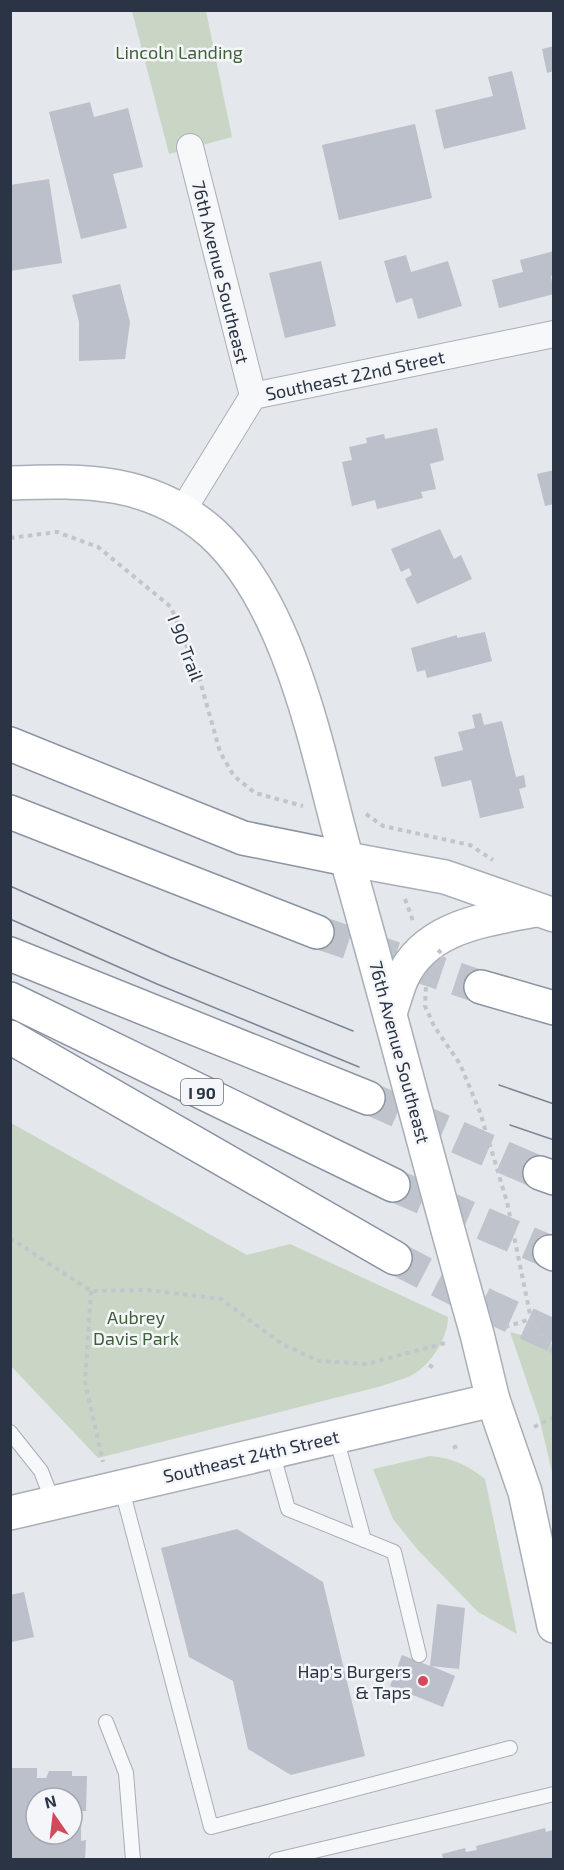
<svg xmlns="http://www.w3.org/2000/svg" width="564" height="1870" font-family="'Exo 2',sans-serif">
  <rect width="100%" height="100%" fill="#e4e7ec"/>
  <!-- green -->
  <g fill="#c9d6c5">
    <path d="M132 11H206L232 137 169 154Z"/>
    <path d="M11 1123 247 1255 290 1244 448 1317C448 1337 432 1363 414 1374 405 1379 392 1382 382 1386L98 1458 11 1366Z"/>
    <path d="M510 1332 553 1344V1476L539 1417Z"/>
    <path d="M430 1456C453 1458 467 1465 485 1479L517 1634 478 1612 417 1549 393 1519 373 1469Z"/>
  </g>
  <!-- building -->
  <g fill="#bbc0ca" fill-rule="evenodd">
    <path d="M554 46V71L547 73 542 49Z"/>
    <path d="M512 71 526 129 444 149 435 110 493 96 488 77Z"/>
    <path d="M90 102 94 117 128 108 143 167 113 174 127 228 81 239 49 112Z"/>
    <path d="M415 124 432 198 339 220 322 145Z"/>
    <path d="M49 179 62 263 10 271V185Z"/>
    <path d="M554 251V275L551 276 554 294 499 308 492 280 523 272 520 260Z"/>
    <path d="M406 255 411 272 448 261 462 306 418 319 412 298 396 303 384 261Z"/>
    <path d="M321 261 336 326 285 338 269 273Z"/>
    <path d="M120 284 130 322 125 359 79 361V322L72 295Z"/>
    <path d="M437 428 444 460 430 464 436 489 421 492 423 498 377 509 375 500 352 506 342 462 352 460 349 447 367 443 366 438 384 434 385 439Z"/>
    <path d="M554 470V504L545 506 537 474Z"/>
    <path d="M440 529 454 559 461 555 472 579 417 604 405 579 412 575 409 568 401 572 391 549Z"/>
    <path d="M485 632 492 661 427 678 425 670 417 672 411 648 457 635V638Z"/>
    <path d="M481 713 484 725 502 721 516 777 524 775 526 787 519 789 524 808 480 818 471 780 442 787 434 757 463 750 458 732 475 728 472 715Z"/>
    <path d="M237 1529 323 1582 365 1756 291 1775 248 1749 233 1681 189 1657 161 1548Z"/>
    <path d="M24 1592 34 1637 12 1642 10 1595Z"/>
    <path d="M437 1604 465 1608 459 1669 431 1666 455 1676 443 1707 390 1686 402 1655 430 1666Z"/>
    <path d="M10 1768H37V1778H46L49 1771H72V1776H87L86 1811H81V1841L86 1840 85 1860H10ZM36 1798H72V1834H36Z"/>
    <path d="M545 1828 546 1832 553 1830 554 1860H443L442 1854 465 1848 466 1852 477 1850 476 1846Z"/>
  </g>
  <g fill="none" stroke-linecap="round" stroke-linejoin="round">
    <!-- highway-tunnel -->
    <g stroke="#bfc3cb" stroke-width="33" stroke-dasharray="33 16" stroke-linecap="butt">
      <path d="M317 932 481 987"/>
      <path d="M368 1098 540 1173"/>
      <path d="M393 1185 550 1252"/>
      <path d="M395 1258 486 1305 554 1336"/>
    </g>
    <!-- lane casing -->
    <g stroke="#a9aeb7" stroke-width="16">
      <g id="lane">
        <path d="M10 1432 41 1471 53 1502"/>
        <path d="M336 1437 364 1540"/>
        <path d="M272 1451 288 1509 394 1552 419 1655"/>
        <path d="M121 1486 211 1827 510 1748"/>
        <path d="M106 1722 126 1773 133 1860"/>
        <path d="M276 1860 554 1794"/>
      </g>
    </g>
    <!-- street casing -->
    <g stroke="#a9aeb7" stroke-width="28">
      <g id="street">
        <path d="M190 147 253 396"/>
        <path d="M181 513 253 396 554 334"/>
      </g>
    </g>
    <!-- secondary casing -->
    <g stroke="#a9aeb7" stroke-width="36">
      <g id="secondary">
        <path d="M10 483C86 480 151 479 212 533 293 607 318 757 347 860 392 1017 432 1177 477 1334L493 1400 525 1492 554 1626"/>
        <path d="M347 859 445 877 554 915"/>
        <path d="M390 1013C394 1002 397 989 402 978 426 926 485 920 535 910"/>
        <path d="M10 1513 493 1400"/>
      </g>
    </g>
    <!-- highway casing -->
    <g stroke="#8b94a3" stroke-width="36">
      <g id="highway">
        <path d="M10 744 243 838 347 859"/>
        <path d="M10 812 317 932"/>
        <path d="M10 954 368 1098"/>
        <path d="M481 987 554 1008"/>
        <path d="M10 999 393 1185"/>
        <path d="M10 1037 395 1258"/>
        <path d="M540 1173 554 1178"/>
        <path d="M550 1252 554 1254"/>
      </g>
    </g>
    <!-- path -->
    <g stroke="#c2c5cb" stroke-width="4" stroke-dasharray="4.5 4.5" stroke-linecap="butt">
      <path d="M10 538 57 532 98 547 171 607 199 677 220 752 234 776 255 793 303 806"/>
      <path d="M366 814 383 826 470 845 493 860"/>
      <path d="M405 899 413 921"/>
      <path d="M10 1238 91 1291 148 1290 221 1299 282 1344 319 1361 366 1364 449 1342"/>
      <path d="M91 1291 85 1382 103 1462"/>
      <path d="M505 1327 531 1319"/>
      <path d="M429 1365 434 1368"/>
      <path d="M534 1427 554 1417"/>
      <path d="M453 1448 457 1446"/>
    </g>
    <!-- lane -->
    <use href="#lane" stroke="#f7f8fa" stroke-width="14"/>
    <!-- street -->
    <use href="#street" stroke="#f7f8fa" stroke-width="26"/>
    <!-- secondary -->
    <use href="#secondary" stroke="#fff" stroke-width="33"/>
    <!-- highway -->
    <use href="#highway" stroke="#fff" stroke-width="33"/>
    <!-- tram -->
    <g stroke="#7d8696" stroke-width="1.5">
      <path d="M10 886 170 957 353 1031"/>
      <path d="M10 919 157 984 359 1067"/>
      <path d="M499 1085 554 1104"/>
      <path d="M510 1125 554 1140"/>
    </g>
    <!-- path-bridge -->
    <path stroke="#c2c5cb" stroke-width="4" stroke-dasharray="4.5 4.5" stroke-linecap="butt" d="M438 950 444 956 432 971 426 986 425 1006 434 1026 460 1064 480 1112 507 1202 531 1319 554 1354"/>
  </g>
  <!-- markers -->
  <circle fill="#d1495b" stroke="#f4f6f9" stroke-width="2" cx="423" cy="1681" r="6"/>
  <g text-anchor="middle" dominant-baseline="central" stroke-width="5" stroke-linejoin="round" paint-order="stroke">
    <!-- shield labels -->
    <rect fill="#f4f6f9" stroke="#676e7b" stroke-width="1.5" x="181" y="1079" width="42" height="26" rx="4.5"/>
    <g font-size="16" font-weight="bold" fill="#2b3445">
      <text x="202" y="1092">I 90</text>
    </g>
    <!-- park labels -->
    <g font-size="18" fill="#3f6138" stroke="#f4f6f9">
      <text x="179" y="52">Lincoln Landing</text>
      <text x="136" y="1317">Aubrey<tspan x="136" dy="21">Davis Park</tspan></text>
    </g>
    <!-- street labels -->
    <g font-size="18" fill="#2b3445" stroke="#f4f6f9">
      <text transform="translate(221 272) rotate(76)">76th Avenue Southeast</text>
      <text transform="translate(355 375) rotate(-12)">Southeast 22nd Street</text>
      <text transform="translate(186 648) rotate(69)">I 90 Trail</text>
      <text transform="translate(400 1052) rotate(75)">76th Avenue Southeast</text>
      <text transform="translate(251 1456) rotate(-13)">Southeast 24th Street</text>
    </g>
    <!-- poi labels -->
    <g font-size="18" fill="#2b3445" stroke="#f4f6f9" text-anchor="end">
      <text x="411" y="1671">Hap's Burgers<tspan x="411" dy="21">&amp; Taps</tspan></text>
    </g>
  </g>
  <!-- border -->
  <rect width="564" height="1870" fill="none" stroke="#2b3445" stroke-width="24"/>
  <!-- north arrow -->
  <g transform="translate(54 1816) rotate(346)"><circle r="28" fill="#f4f6f9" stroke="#a4a8b1" stroke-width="1.5"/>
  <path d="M0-4.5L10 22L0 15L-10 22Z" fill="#d1495b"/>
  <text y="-9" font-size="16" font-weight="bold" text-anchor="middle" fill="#2b3445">N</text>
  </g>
</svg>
